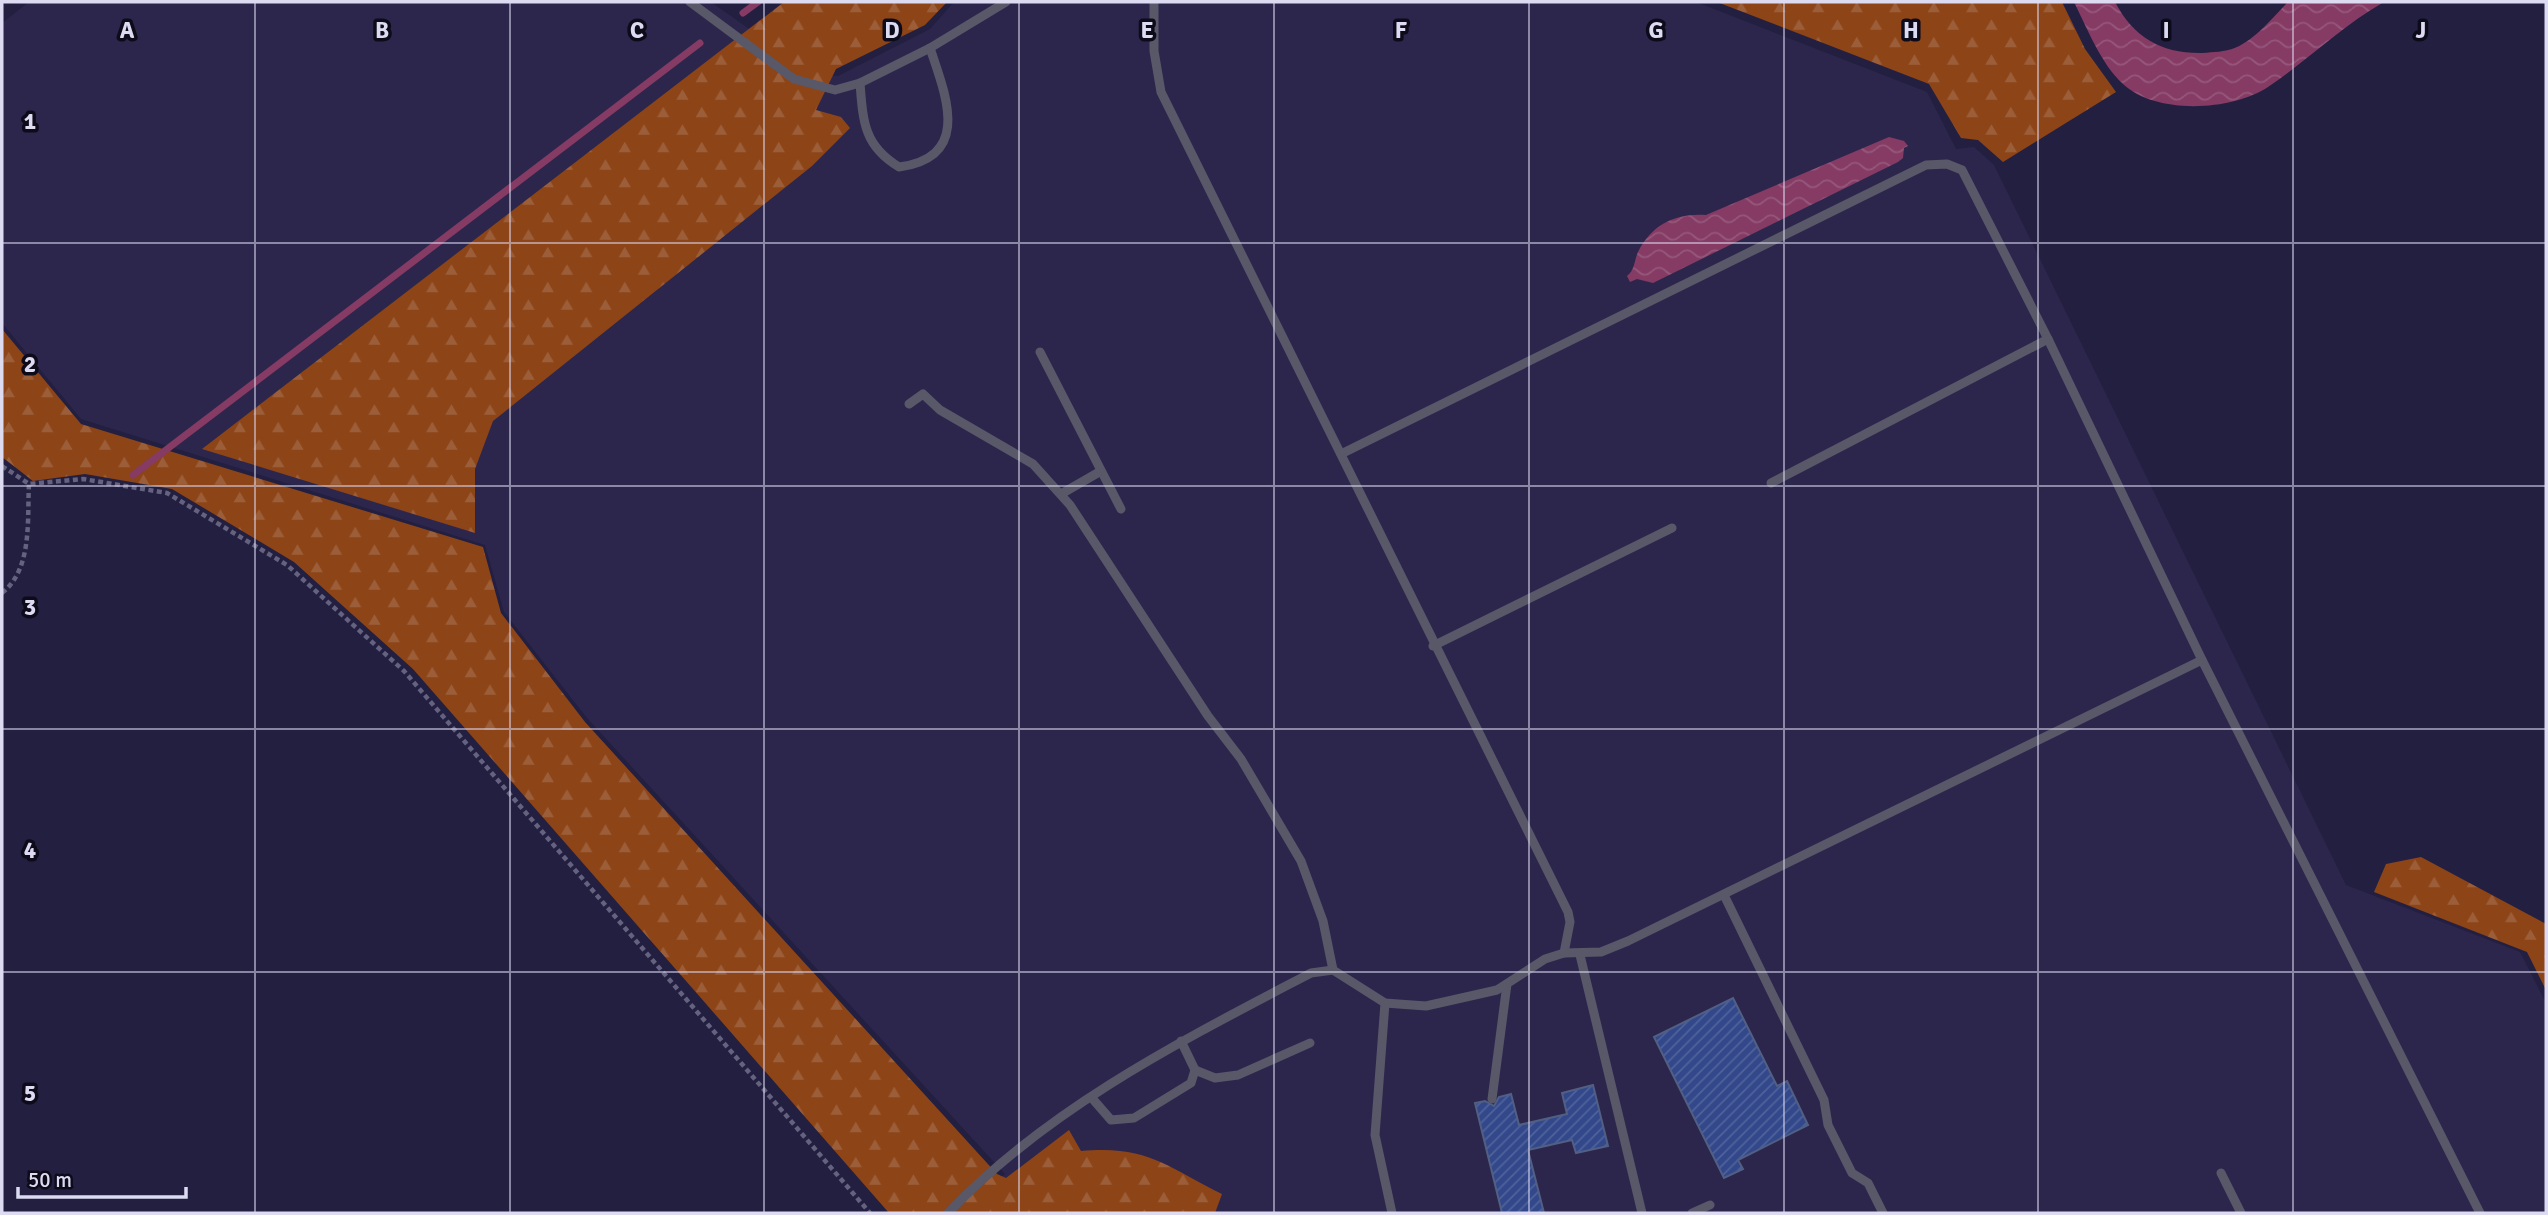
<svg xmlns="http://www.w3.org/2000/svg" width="2548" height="1215" font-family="Signika,sans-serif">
  <defs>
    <pattern id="forest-firs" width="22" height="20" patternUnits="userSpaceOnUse" patternTransform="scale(1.75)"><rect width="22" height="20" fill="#8d4417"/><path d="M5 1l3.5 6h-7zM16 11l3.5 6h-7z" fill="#9c5e39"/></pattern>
    <pattern id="water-waves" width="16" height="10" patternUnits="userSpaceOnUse" patternTransform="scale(1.75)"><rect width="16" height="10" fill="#853b64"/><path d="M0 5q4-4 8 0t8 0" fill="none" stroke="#96577b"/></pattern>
    <pattern id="building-hatch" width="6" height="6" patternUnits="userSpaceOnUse" patternTransform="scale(1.75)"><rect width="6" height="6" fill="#32488a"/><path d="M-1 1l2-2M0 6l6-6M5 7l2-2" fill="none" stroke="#4f629b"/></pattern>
  </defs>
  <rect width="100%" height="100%" fill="#231f40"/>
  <!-- built -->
  <path fill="#2c264d" d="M29 2H711L813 74 838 76 930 29 954 2H1696L1927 92 1956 149 1974 147 1994 165 2346 885 2520 952 2546 1003V1213H969L965 1207 1005 1174 587 718 504 612 485 545 81 419 2 323V23Z"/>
  <!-- forest -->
  <g fill="url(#forest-firs)">
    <path d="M784 2H947L925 25 836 69 816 110 841 117 850 128 812 166 493 421 475 469V533L202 449Z"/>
    <path d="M1717 2H2062L2085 49 2116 92 2003 162 1978 140 1961 138 1929 84Z"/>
    <path d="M2 329 81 424 483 547 501 613 585 722 997 1174 1006 1178 1069 1130 1081 1151C1148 1145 1165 1166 1222 1194L1215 1213H889L413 669 294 562 172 489 85 474 33 481 2 457Z"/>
    <path d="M2421 857 2546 924V990L2527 952 2374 892 2386 864Z"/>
  </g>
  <!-- water -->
  <g fill="url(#water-waves)">
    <path d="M2074 2H2115C2134 38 2162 54 2203 53 2213 52 2225 52 2235 48 2256 39 2272 18 2288 2H2384C2343 25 2308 60 2268 87 2232 111 2156 115 2123 84 2101 64 2087 28 2074 2Z"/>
    <path d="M1889 137 1904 141 1908 146 1904 148 1903 158 1898 162 1653 283 1637 279 1630 282 1627 276C1635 270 1634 261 1638 252 1652 224 1676 213 1706 215Z"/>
  </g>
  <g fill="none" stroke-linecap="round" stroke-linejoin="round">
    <!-- stream -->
    <g stroke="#853b64" stroke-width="7">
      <path d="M743 13 758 2"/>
      <path d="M133 475 700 43"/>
    </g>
  </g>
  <!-- building -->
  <g fill="url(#building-hatch)" stroke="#515f84" stroke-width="2">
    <path d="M1733 998 1777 1086 1787 1081 1808 1125 1738 1160 1743 1169 1724 1178 1654 1037Z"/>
    <path d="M1593 1085 1608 1146 1576 1153 1572 1140 1528 1150 1544 1213H1502L1475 1103 1485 1101 1494 1106 1499 1097 1511 1094 1519 1125 1567 1114 1562 1093Z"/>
  </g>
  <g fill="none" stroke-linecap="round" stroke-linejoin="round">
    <!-- path -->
    <g stroke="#64627f" stroke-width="4.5" stroke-dasharray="5 3.5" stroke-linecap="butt">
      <path d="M2 466 29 484 83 479 167 493 287 565 404 671 870 1213"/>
      <path d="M2 593C33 569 27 518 29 484"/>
    </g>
    <!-- service -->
    <g stroke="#595869" stroke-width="9">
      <path d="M690 2 794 79 835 90 860 83 930 48 1006 2"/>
      <path d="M1154 2V51L1161 92 1568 912 1570 922 1564 953"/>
      <path d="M860 83C863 122 864 146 899 167 972 157 946 96 930 48"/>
      <path d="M1040 352 1121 509"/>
      <path d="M909 404 923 394 940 410 1033 464 1070 505 1208 716 1241 759 1301 861 1323 921 1333 970"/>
      <path d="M1341 454 1926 165 1947 164 1962 170 2048 339 2202 660 2480 1213"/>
      <path d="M1771 483 2048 339"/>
      <path d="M1061 494 1101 471"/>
      <path d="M1433 646 1672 528"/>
      <path d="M1724 895 1824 1100 1828 1125 1852 1173 1868 1183 1883 1213"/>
      <path d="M1580 955 1642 1213"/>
      <path d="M1385 1003 1375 1135 1392 1213"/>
      <path d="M1195 1070 1215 1078 1238 1075 1310 1043"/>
      <path d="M1091 1097 1111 1120 1134 1118 1191 1083 1195 1070 1181 1041"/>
      <path d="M1492 1099 1507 984"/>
      <path d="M2221 1173 2241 1213"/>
      <path d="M948 1213C1049 1107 1183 1040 1311 973L1333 970 1385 1003 1426 1006 1497 990 1545 959 1564 953 1601 952 1628 941 2202 660"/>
      <path d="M1692 1213 1710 1205"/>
    </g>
  </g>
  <!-- grid -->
  <path fill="none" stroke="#dcdbf2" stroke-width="2" stroke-opacity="0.55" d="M255 2V1213M510 2V1213M764 2V1213M1019 2V1213M1274 2V1213M1529 2V1213M1784 2V1213M2038 2V1213M2293 2V1213M2 243H2546M2 486H2546M2 729H2546M2 972H2546"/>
  <g font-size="23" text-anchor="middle" font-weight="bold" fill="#dcdbf2" stroke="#0d0b1a" stroke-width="7" stroke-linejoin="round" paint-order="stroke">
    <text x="127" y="38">A</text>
    <text x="382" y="38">B</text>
    <text x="637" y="38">C</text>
    <text x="892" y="38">D</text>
    <text x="1147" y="38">E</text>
    <text x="1401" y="38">F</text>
    <text x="1656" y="38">G</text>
    <text x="1911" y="38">H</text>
    <text x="2166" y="38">I</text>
    <text x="2421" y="38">J</text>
    <text x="30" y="129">1</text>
    <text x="30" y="372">2</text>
    <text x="30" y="615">3</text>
    <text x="30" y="858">4</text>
    <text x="30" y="1101">5</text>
  </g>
  <!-- border -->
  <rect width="2548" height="1215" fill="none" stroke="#dcdbf2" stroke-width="7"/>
  <!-- scale -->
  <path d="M18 1187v10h168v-10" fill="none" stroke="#dcdbf2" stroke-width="3.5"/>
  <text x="28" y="1187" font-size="21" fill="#dcdbf2" stroke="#0d0b1a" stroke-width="5" paint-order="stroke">50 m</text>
</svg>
